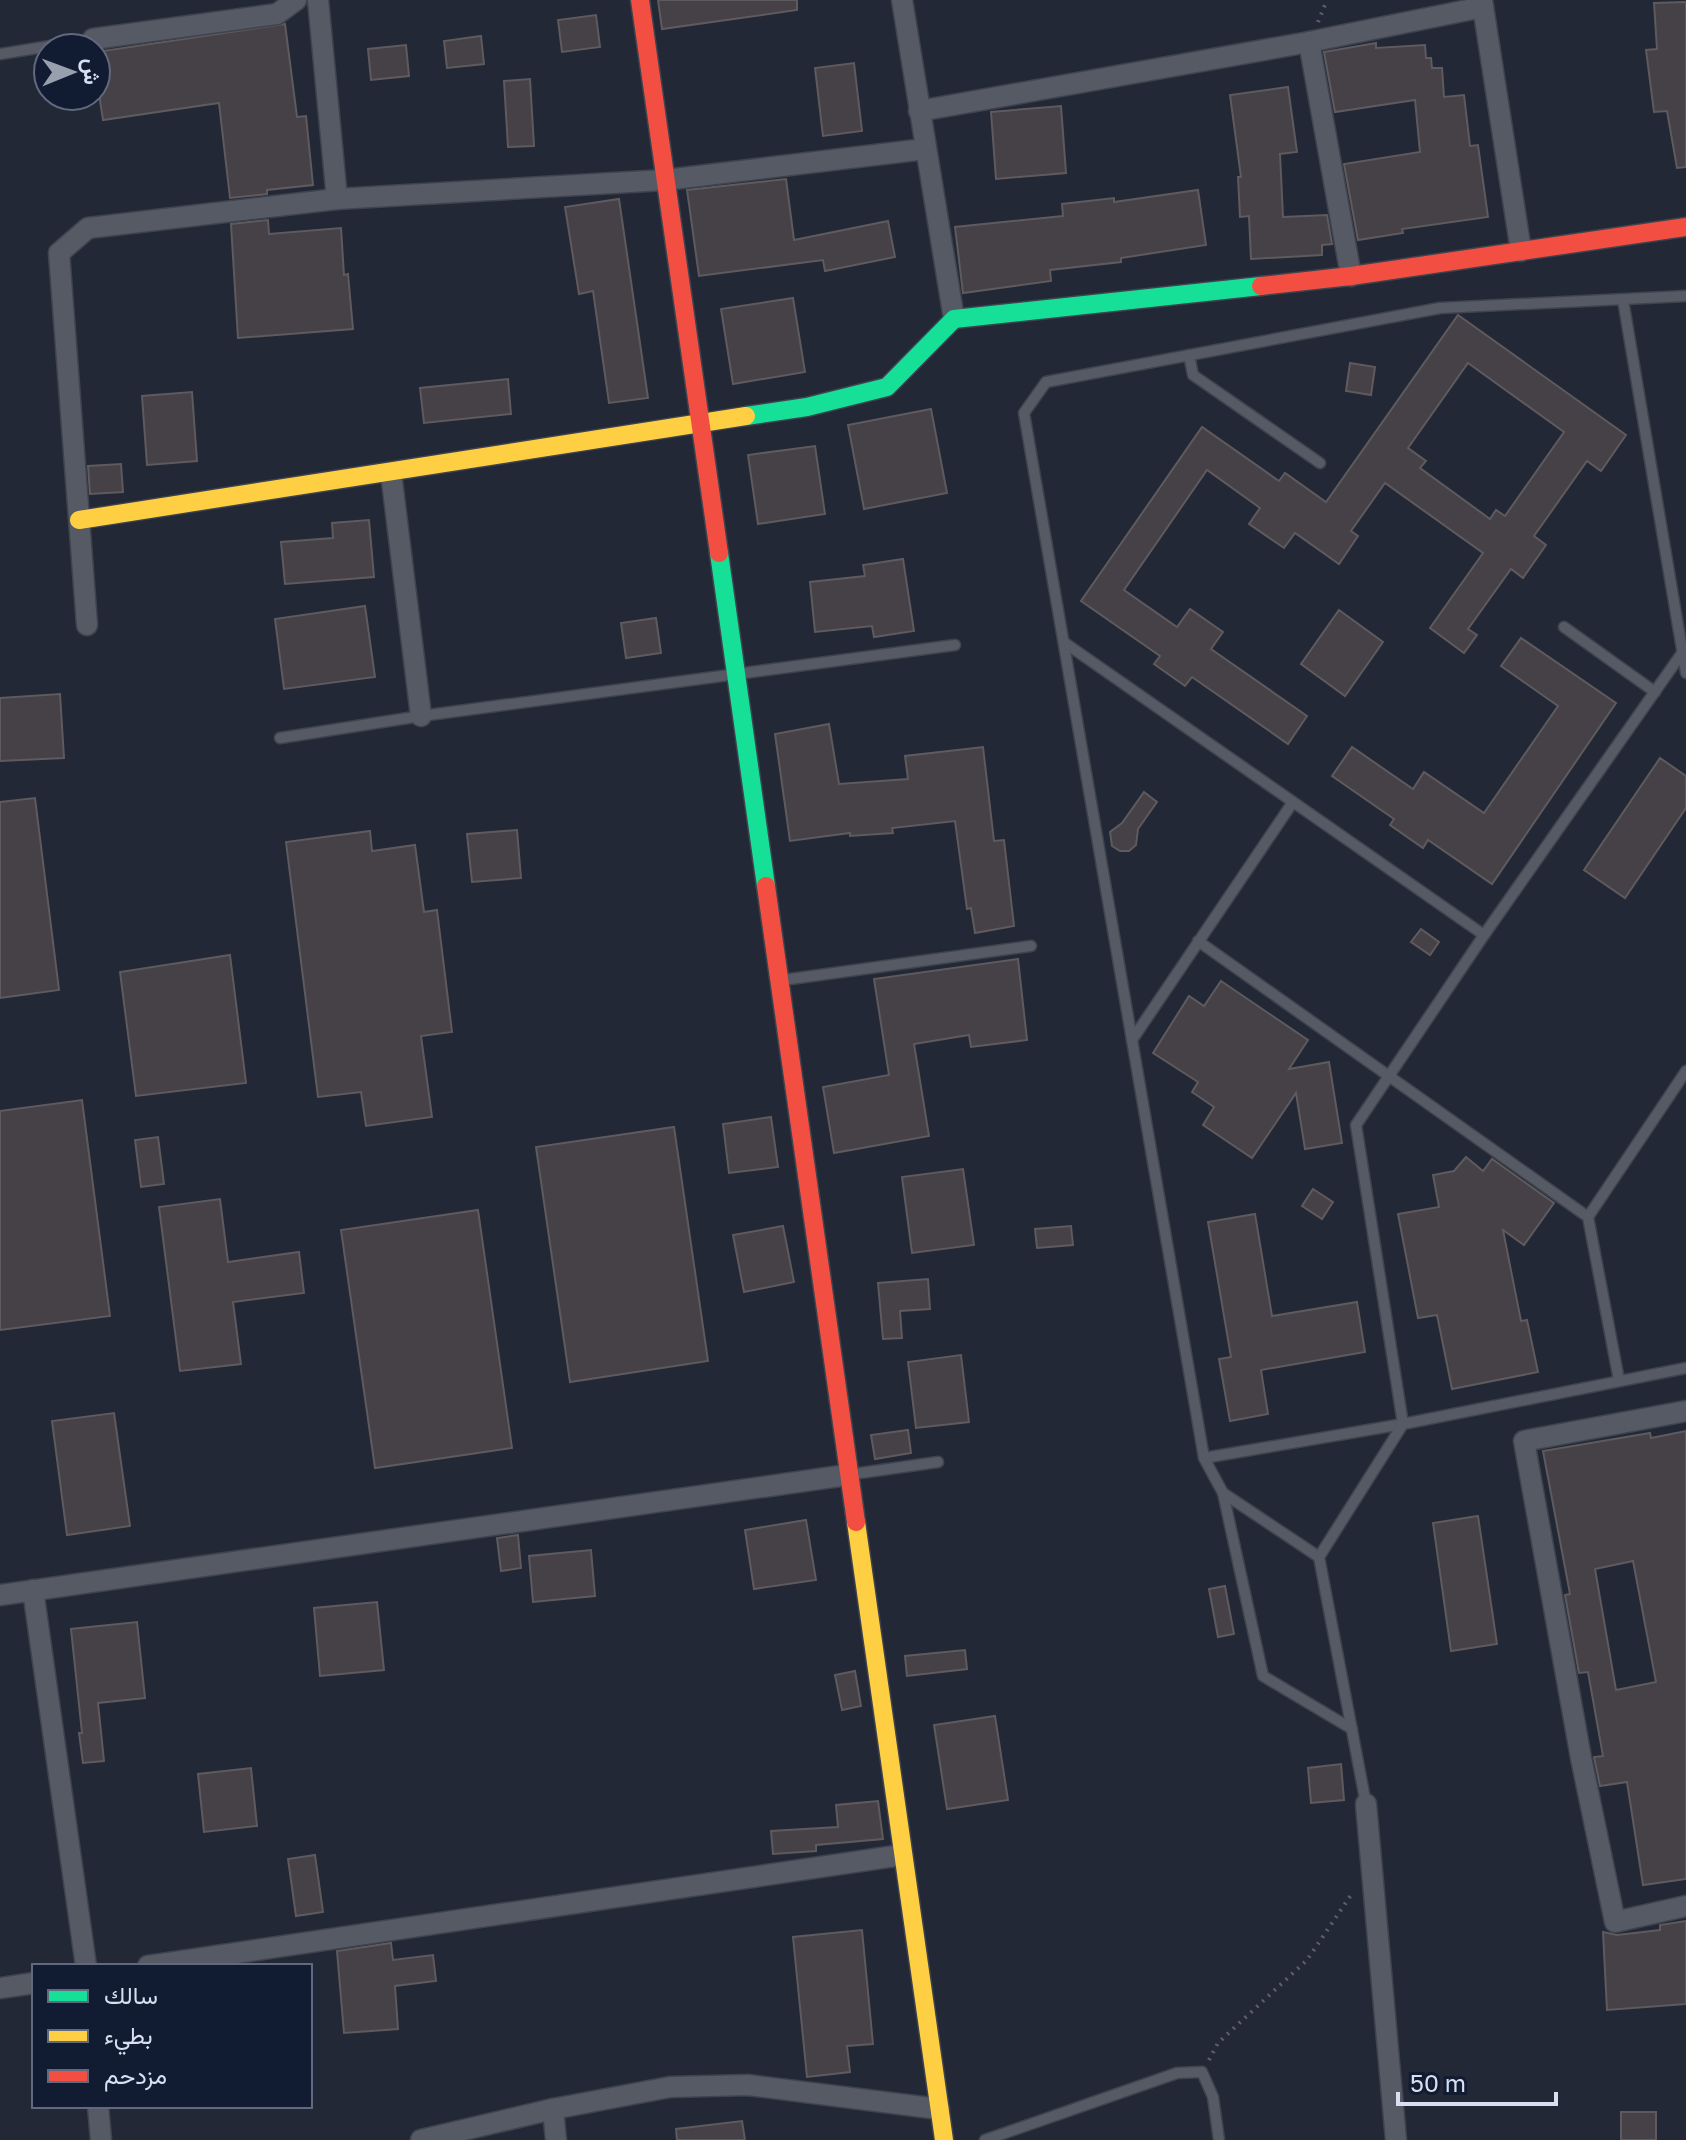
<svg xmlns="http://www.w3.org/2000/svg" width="1686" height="2140" font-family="'Golos Text',Vazirmatn,sans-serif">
  <rect width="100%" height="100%" fill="#222835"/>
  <!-- building -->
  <g fill="#454146" stroke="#5e5a5e" stroke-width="2" fill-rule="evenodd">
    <path d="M658 0H797V10L662 29Z"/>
    <path d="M1686 2V167L1677 168 1667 111 1654 112 1646 50 1657 49 1654 3Z"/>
    <path d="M596 15 600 47 562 52 558 20Z"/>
    <path d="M285 24 297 117 306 116 313 185 267 190V194L230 198 219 103 103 120 96 74V52Z"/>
    <path d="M481 36 484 64 447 68 444 41Z"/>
    <path d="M1376 43V48L1425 45 1426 58H1431L1432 68H1442L1444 97 1464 95 1470 146 1478 145 1488 217 1402 229 1403 233 1358 240 1344 164 1420 152 1415 100 1335 112 1324 52Z"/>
    <path d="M406 45 409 76 371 80 368 49Z"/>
    <path d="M854 63 862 131 823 136 815 68Z"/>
    <path d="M530 79 534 146 508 147 504 81Z"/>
    <path d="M1288 87 1297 152 1280 154 1283 217 1327 215 1332 244 1322 245V255L1251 259 1249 216 1240 217 1238 177H1241L1230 95Z"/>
    <path d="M1061 106 1066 173 996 179 991 112Z"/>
    <path d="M786 179 794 240 888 221 895 257 825 271 823 260 699 276 687 190Z"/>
    <path d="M1198 190 1206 245 1121 258V262L1050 270 1051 281 963 293 955 227 1063 216 1062 204 1114 198V202Z"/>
    <path d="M619 199 648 398 609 403 593 291 579 294 565 207Z"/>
    <path d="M268 220 269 234 341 228 344 275 348 274 353 329 238 338 231 224Z"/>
    <path d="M793 298 805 372 733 384 721 309Z"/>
    <path d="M1458 315 1626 435 1601 471 1587 461 1534 536 1546 545 1523 578 1511 569 1468 629 1477 635 1464 653 1430 628 1483 553 1385 483 1351 531 1358 536 1339 564 1295 533 1284 548 1249 524 1260 508 1207 470 1124 590 1177 627 1190 609 1223 632 1211 649 1307 716 1288 744 1192 677 1185 686 1154 664 1160 656 1081 601 1202 427 1279 481 1285 473 1326 502ZM1468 363 1564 432 1505 516 1496 510 1490 519 1420 468 1426 461 1408 448Z"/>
    <path d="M1350 363 1375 367 1371 395 1346 391Z"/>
    <path d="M508 379 511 414 424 423 420 388Z"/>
    <path d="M192 392 197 461 147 465 142 396Z"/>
    <path d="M931 409 947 493 864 509 848 425Z"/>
    <path d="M815 446 825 514 758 524 748 455Z"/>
    <path d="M121 464 123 492 90 494 88 466Z"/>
    <path d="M369 520 374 577 285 584 281 542 333 538 332 523Z"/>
    <path d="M903 559 914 631 874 637 872 626 815 632 810 582 865 576 863 565Z"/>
    <path d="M365 606 375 677 284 689 275 619Z"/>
    <path d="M1339 610 1383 642 1345 696 1301 664Z"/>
    <path d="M656 618 661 653 626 658 621 623Z"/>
    <path d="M1521 638 1616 703 1492 884 1428 840 1423 848 1390 825 1394 819 1332 776 1352 747 1413 789 1424 772 1484 813 1558 706 1501 666Z"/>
    <path d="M60 694 64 758 0 761V698Z"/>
    <path d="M829 724 839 784 908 779 905 756 983 747 994 841 1004 840 1014 926 975 933 971 908 967 909 955 821 892 828 893 833 850 836V833L790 841 775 734Z"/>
    <path d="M1660 758 1686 776V808L1625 898 1584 870Z"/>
    <path d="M1144 792 1157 802 1138 829 1136 845 1129 851H1120L1112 846 1110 832 1122 823Z"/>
    <path d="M35 798 59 990 0 998V802Z"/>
    <path d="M517 830 521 878 472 882 467 834Z"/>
    <path d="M370 831 372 851 415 845 424 912 437 910 452 1032 421 1036 432 1117 366 1126 361 1092 318 1097 286 842Z"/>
    <path d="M1421 929 1439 942 1430 955 1411 942Z"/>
    <path d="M230 955 246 1083 136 1096 120 972Z"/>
    <path d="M1018 959 1027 1040 971 1047 969 1035 914 1044 929 1136 834 1153 823 1087 889 1075 874 979Z"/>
    <path d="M1221 981 1308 1040 1289 1069 1329 1062 1342 1143 1305 1149 1296 1093 1252 1158 1203 1125 1214 1107 1192 1092 1198 1082 1153 1053 1189 996 1204 1006Z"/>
    <path d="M82 1100 110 1316 0 1330V1111Z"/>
    <path d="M771 1117 778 1167 729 1173 723 1124Z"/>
    <path d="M674 1127 708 1361 570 1382 536 1147Z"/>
    <path d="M158 1137 164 1184 141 1187 135 1140Z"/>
    <path d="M1466 1157 1483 1171 1492 1159 1554 1203 1524 1245 1503 1230 1521 1321 1527 1320 1538 1372 1452 1389 1437 1315 1418 1318 1398 1214 1439 1207 1433 1175 1454 1171Z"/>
    <path d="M963 1169 974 1245 912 1253 902 1177Z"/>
    <path d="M1313 1189 1333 1202 1322 1219 1302 1206Z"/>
    <path d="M220 1199 228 1262 299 1252 304 1293 233 1302 241 1364 180 1371 159 1207Z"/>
    <path d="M478 1210 512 1448 375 1468 341 1230Z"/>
    <path d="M1255 1214 1272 1316 1357 1302 1365 1352 1261 1370 1268 1414 1230 1421 1219 1359 1231 1357 1208 1222Z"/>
    <path d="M783 1226 794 1282 744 1292 733 1235Z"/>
    <path d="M1071 1226 1073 1245 1037 1248 1035 1229Z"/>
    <path d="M928 1279 930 1309 900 1311 902 1338 883 1339 878 1283Z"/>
    <path d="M961 1355 969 1422 916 1428 908 1362Z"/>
    <path d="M114 1413 130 1526 67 1535 52 1421Z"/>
    <path d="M908 1430 911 1453 875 1459 871 1435Z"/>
    <path d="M1686 1431V1879L1643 1885 1627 1782 1600 1786 1594 1757 1603 1756 1588 1672 1579 1673 1565 1595 1570 1594 1543 1451 1650 1433 1651 1438ZM1633 1561 1656 1682 1616 1690 1595 1569Z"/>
    <path d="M1478 1516 1497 1644 1451 1651 1433 1523Z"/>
    <path d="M806 1520 816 1580 754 1589 745 1530Z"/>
    <path d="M518 1535 521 1568 501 1571 497 1538Z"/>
    <path d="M591 1550 595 1596 533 1602 529 1556Z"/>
    <path d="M1225 1586 1234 1634 1218 1637 1209 1589Z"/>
    <path d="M377 1602 384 1670 320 1676 314 1608Z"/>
    <path d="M137 1622 145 1698 98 1703 104 1761 83 1763 79 1733H82L71 1629Z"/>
    <path d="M965 1650 967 1669 907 1676 905 1656Z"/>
    <path d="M855 1671 861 1706 842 1710 835 1675Z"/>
    <path d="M995 1716 1008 1800 947 1809 934 1725Z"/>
    <path d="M1341 1764 1344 1800 1311 1803 1308 1768Z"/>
    <path d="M251 1768 257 1826 204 1832 198 1774Z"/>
    <path d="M878 1801 883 1839 816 1845V1851L773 1854 771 1831 838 1827 836 1805Z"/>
    <path d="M315 1855 323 1912 296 1916 288 1859Z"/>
    <path d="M1686 1921V2004L1607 2010 1603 1932 1617 1935 1660 1930V1925Z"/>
    <path d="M862 1930 873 2044 847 2046 850 2072 807 2077 793 1937Z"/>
    <path d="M391 1943 393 1960 433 1955 436 1981 395 1986 398 2029 344 2033 337 1951Z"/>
    <rect x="1621" y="2112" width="35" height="28"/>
    <path d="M742 2121 745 2140H677L676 2129Z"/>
  </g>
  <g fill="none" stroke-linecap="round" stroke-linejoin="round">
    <!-- lane casing -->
    <g stroke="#3e434e" stroke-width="13">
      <g id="lane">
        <path d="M0 54 93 39"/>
        <path d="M1623 300 1686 673"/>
        <path d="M1189 355 1193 375 1320 463"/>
        <path d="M1564 627 1655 692"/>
        <path d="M1065 643 1484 935"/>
        <path d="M280 738 421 716 955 645"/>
        <path d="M1198 941 1588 1217 1619 1380"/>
        <path d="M783 980 1031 946"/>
        <path d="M1132 1040 1293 802"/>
        <path d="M1588 1217 1686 1071"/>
        <path d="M1204 1458 1403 1424 1686 1368"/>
        <path d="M853 1474 938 1462"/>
        <path d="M1223 1493 1263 1676 1352 1729"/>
        <path d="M1319 1557 1223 1493 1204 1458 1024 413 1046 382 1440 308 1686 296"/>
        <path d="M1366 1804 1319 1557 1403 1424 1356 1125 1484 935 1682 653"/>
        <path d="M985 2140 1177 2073 1202 2072 1213 2097 1219 2140"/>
      </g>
    </g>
    <!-- street casing -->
    <g stroke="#3e434e" stroke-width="23">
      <g id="street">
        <path d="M318 0 337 199"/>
        <path d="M902 0 954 319"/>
        <path d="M1482 0 1521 251"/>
        <path d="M93 39 277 14 296 0"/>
        <path d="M1309 42 1351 276"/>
        <path d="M919 111 1309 42 1483 7"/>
        <path d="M391 473 421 716"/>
        <path d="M87 625 59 253 88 228 337 199 665 180 925 149"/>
        <path d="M1686 1411 1524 1441 1581 1758 1615 1922 1686 1906"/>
        <path d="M33 1590 86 1966"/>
        <path d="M0 1595 847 1475"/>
        <path d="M1366 1804 1396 2140"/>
        <path d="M148 1966 902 1855"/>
        <path d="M0 1988 34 1983"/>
        <path d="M98 2106 101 2140"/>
        <path d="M553 2109 556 2140"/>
        <path d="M421 2140 553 2109 670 2087 748 2085 939 2109"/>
      </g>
    </g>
    <!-- fast casing -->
    <g stroke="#3e434e" stroke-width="21">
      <g id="fast">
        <path d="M746 416 807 407 887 387 954 319 1261 286"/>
        <path d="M719 553 766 886"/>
      </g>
    </g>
    <!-- slow casing -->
    <g stroke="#3e434e" stroke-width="21">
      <g id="slow">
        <path d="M79 520 746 416"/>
        <path d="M856 1522 944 2140"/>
      </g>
    </g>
    <!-- jam casing -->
    <g stroke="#3e434e" stroke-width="21">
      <g id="jam">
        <path d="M640 0 719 553"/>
        <path d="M1261 286 1351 276 1686 227"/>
        <path d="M766 886 856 1522"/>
      </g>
    </g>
    <!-- path -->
    <g stroke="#5d616b" stroke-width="4" stroke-dasharray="2 6" stroke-linecap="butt">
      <path d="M1318 22 1327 0"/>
      <path d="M1209 2060 1218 2043 1307 1960 1353 1892"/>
    </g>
    <!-- lane -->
    <use href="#lane" stroke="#555a65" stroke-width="10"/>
    <!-- street -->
    <use href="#street" stroke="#555a65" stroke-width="20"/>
    <!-- fast -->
    <use href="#fast" stroke="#16e098" stroke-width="18"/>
    <!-- slow -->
    <use href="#slow" stroke="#ffcf43" stroke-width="18"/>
    <!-- jam -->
    <use href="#jam" stroke="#f24e42" stroke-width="18"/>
  </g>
  <!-- legend -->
  <rect x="32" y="1964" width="280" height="144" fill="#111b32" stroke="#60697e" stroke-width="2"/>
  <rect x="48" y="1990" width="40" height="12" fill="#16e098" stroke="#60697e" stroke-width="2"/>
  <text x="104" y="2004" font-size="24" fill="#d7dff0">سالك</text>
  <rect x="48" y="2030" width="40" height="12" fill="#ffcf43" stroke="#60697e" stroke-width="2"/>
  <text x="104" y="2044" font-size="24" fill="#d7dff0">بطيء</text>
  <rect x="48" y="2070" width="40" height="12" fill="#f24e42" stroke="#60697e" stroke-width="2"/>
  <text x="104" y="2084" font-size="24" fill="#d7dff0">مزدحم</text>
  <!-- north arrow -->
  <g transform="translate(72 72) rotate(89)"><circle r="38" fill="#111b32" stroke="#60697e" stroke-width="2"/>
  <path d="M0-6L14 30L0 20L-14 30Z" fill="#989faf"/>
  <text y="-12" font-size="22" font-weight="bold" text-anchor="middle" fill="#d7dff0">ش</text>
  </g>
  <!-- scale -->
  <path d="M1398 2092v12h158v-12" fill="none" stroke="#d7dff0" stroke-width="4"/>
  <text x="1410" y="2092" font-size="24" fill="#d7dff0" stroke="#111b32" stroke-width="6" paint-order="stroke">50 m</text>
</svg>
